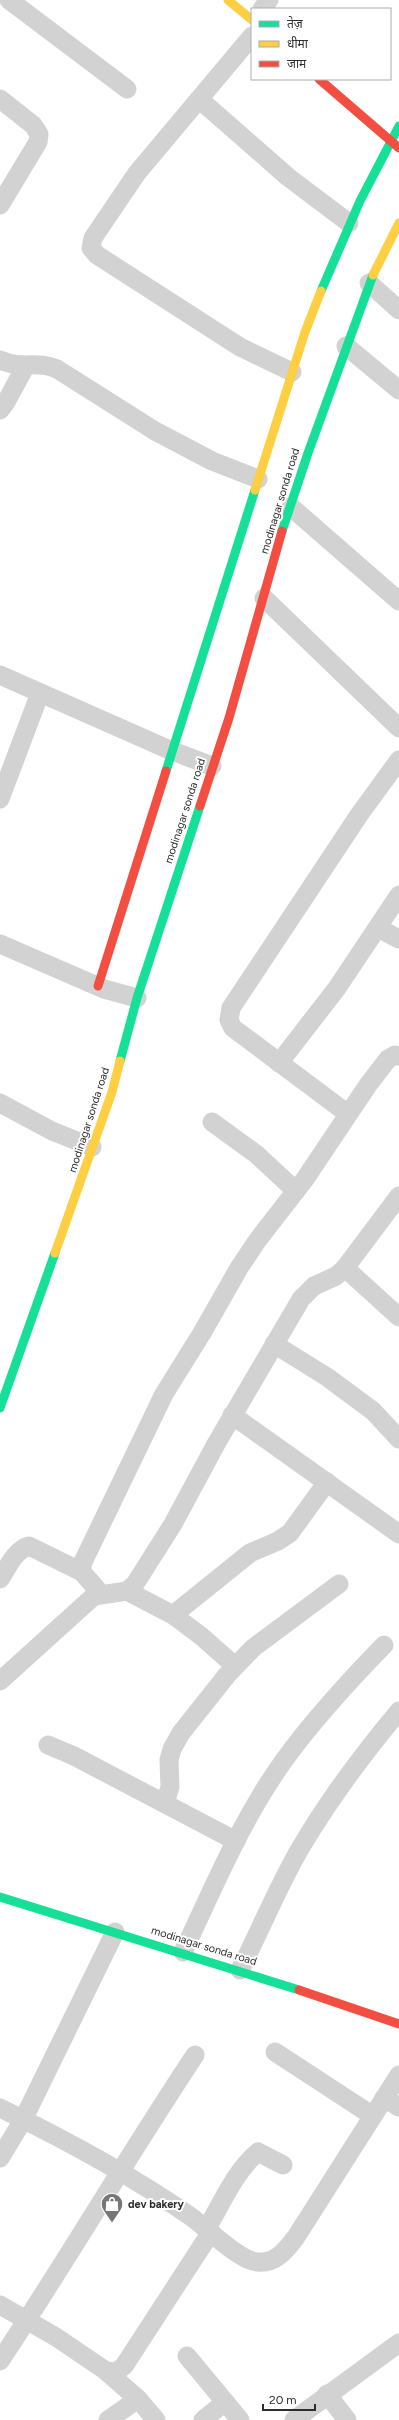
<svg xmlns="http://www.w3.org/2000/svg" width="399" height="2420" font-family="Figtree,'Noto Sans Devanagari',sans-serif">
  <rect width="100%" height="100%" fill="#fff"/>
  <g fill="none" stroke-linecap="round" stroke-linejoin="round">
    <!-- street -->
    <g stroke="#d2d2d2" stroke-width="19">
      <path d="M9 0 127 89"/>
      <path d="M262 9 269 0"/>
      <path d="M252 36 137 173 93 238 91 248 97 255 240 347 292 372"/>
      <path d="M0 99 33 125 39 134 38 142 0 205"/>
      <path d="M199 99 288 177 349 223"/>
      <path d="M369 283 399 310"/>
      <path d="M346 346 399 390"/>
      <path d="M0 360C23 370 37 360 57 369L155 431 212 461 258 479"/>
      <path d="M0 410 6 402 25 367"/>
      <path d="M291 507 399 601"/>
      <path d="M264 598 399 728"/>
      <path d="M0 675 172 751 212 766"/>
      <path d="M0 799 40 693"/>
      <path d="M378 928 399 939"/>
      <path d="M0 944 104 989 137 998"/>
      <path d="M279 1063 337 988 399 895"/>
      <path d="M0 1103 52 1131 92 1147"/>
      <path d="M348 1114 233 1028 229 1020 231 1008 359 815 399 760"/>
      <path d="M212 1122 256 1154 296 1191"/>
      <path d="M345 1268 399 1317"/>
      <path d="M274 1344 327 1377 373 1411 399 1439"/>
      <path d="M232 1415 399 1534"/>
      <path d="M0 1579C8 1567 15 1550 29 1546L82 1572"/>
      <path d="M127 1591 173 1615 201 1636 235 1666"/>
      <path d="M101 1594 82 1572V1564L164 1394 202 1333 239 1268 257 1241 305 1179 368 1085 388 1059 395 1055 399 1056"/>
      <path d="M173 1615 250 1553 278 1541 290 1533 327 1482"/>
      <path d="M0 1681 94 1596 127 1591 135 1584 173 1524 216 1444 301 1299 314 1286 336 1276 345 1268 399 1196"/>
      <path d="M48 1745 74 1756 236 1841"/>
      <path d="M165 1803 170 1787 169 1760 172 1749 181 1733 227 1675 253 1648 339 1584"/>
      <path d="M183 1952C214 1887 242 1818 285 1759 314 1719 349 1681 384 1645"/>
      <path d="M240 1970C261 1929 278 1886 301 1847 330 1798 363 1754 399 1711"/>
      <path d="M275 2052 373 2116"/>
      <path d="M384 2098 399 2107"/>
      <path d="M0 2108C66 2140 129 2174 190 2216 207 2228 238 2260 257 2262 276 2264 286 2250 296 2237L399 2075"/>
      <path d="M0 2158 23 2120 115 1932"/>
      <path d="M207 2228C222 2203 235 2171 258 2152L283 2165"/>
      <path d="M0 2305 56 2337 106 2371 116 2372 124 2366 211 2232"/>
      <path d="M187 2356 240 2420"/>
      <path d="M0 2361C67 2260 128 2156 195 2055"/>
      <path d="M106 2371 138 2399 156 2420"/>
      <path d="M327 2394 347 2420"/>
      <path d="M108 2420 138 2399"/>
      <path d="M203 2420 225 2402"/>
      <path d="M294 2420 399 2343"/>
    </g>
    <!-- fast -->
    <g stroke="#16e098" stroke-width="9">
      <path d="M321 291 360 201 399 126"/>
      <path d="M282 531 308 453 373 275"/>
      <path d="M166 771 255 490"/>
      <path d="M120 1061 137 998 200 806"/>
      <path d="M0 1408 55 1253"/>
      <path d="M0 1897 299 1990"/>
    </g>
    <!-- slow -->
    <g stroke="#ffcf43" stroke-width="9">
      <path d="M228 0 252 20"/>
      <path d="M373 275 399 223"/>
      <path d="M255 490 305 332 321 291"/>
      <path d="M55 1253 112 1092 120 1061"/>
    </g>
    <!-- jam -->
    <g stroke="#f24e42" stroke-width="9">
      <path d="M319 79 399 148"/>
      <path d="M200 806 229 718 282 531"/>
      <path d="M98 986 166 771"/>
      <path d="M299 1990 399 2024"/>
    </g>
  </g>
  <!-- icons -->
  <defs>
    <g id="shop-pin" transform="scale(1.15)"><path d="M0 17L-7.5 6A9.5 9.5 0 1 1 7.5 6Z" fill="#767676" stroke="#fff"/><path d="M-5-2.5h2.3a2.7 3.5 0 0 1 5.4 0H5L5.5 6h-11ZM-1.5-2.5h3a1.5 2.3 0 0 0-3 0Z" fill="#fff"/></g>
  </defs>
  <g fill-rule="evenodd">
    <use href="#shop-pin" x="112" y="2204"/>
  </g>
  <g text-anchor="middle" dominant-baseline="central" stroke-width="4" stroke-linejoin="round" paint-order="stroke">
    <!-- street labels -->
    <g font-size="11" fill="#2d2d2d" stroke="#fff">
      <text transform="translate(280 501) rotate(-73)">modinagar sonda road</text>
      <text transform="translate(185 811) rotate(-72)">modinagar sonda road</text>
      <text transform="translate(89 1120) rotate(-72)">modinagar sonda road</text>
      <text transform="translate(204 1946) rotate(17)">modinagar sonda road</text>
    </g>
    <!-- poi labels -->
    <g font-size="11" font-weight="bold" fill="#2d2d2d" stroke="#fff" text-anchor="start">
      <text x="128" y="2204">dev bakery</text>
    </g>
  </g>
  <!-- legend -->
  <rect x="251" y="8" width="140" height="72" fill="#ffffff" stroke="#ababab"/>
  <rect x="259" y="21" width="20" height="6" fill="#16e098" stroke="#ababab"/>
  <text x="287" y="28" font-size="12" fill="#2d2d2d">तेज़</text>
  <rect x="259" y="41" width="20" height="6" fill="#ffcf43" stroke="#ababab"/>
  <text x="287" y="48" font-size="12" fill="#2d2d2d">धीमा</text>
  <rect x="259" y="61" width="20" height="6" fill="#f24e42" stroke="#ababab"/>
  <text x="287" y="68" font-size="12" fill="#2d2d2d">जाम</text>
  <!-- scale -->
  <path d="M263 2404v6h52v-6" fill="none" stroke="#2d2d2d" stroke-width="2"/>
  <text x="269" y="2404" font-size="12" fill="#2d2d2d" stroke="#ffffff" stroke-width="3" paint-order="stroke">20 m</text>
</svg>
